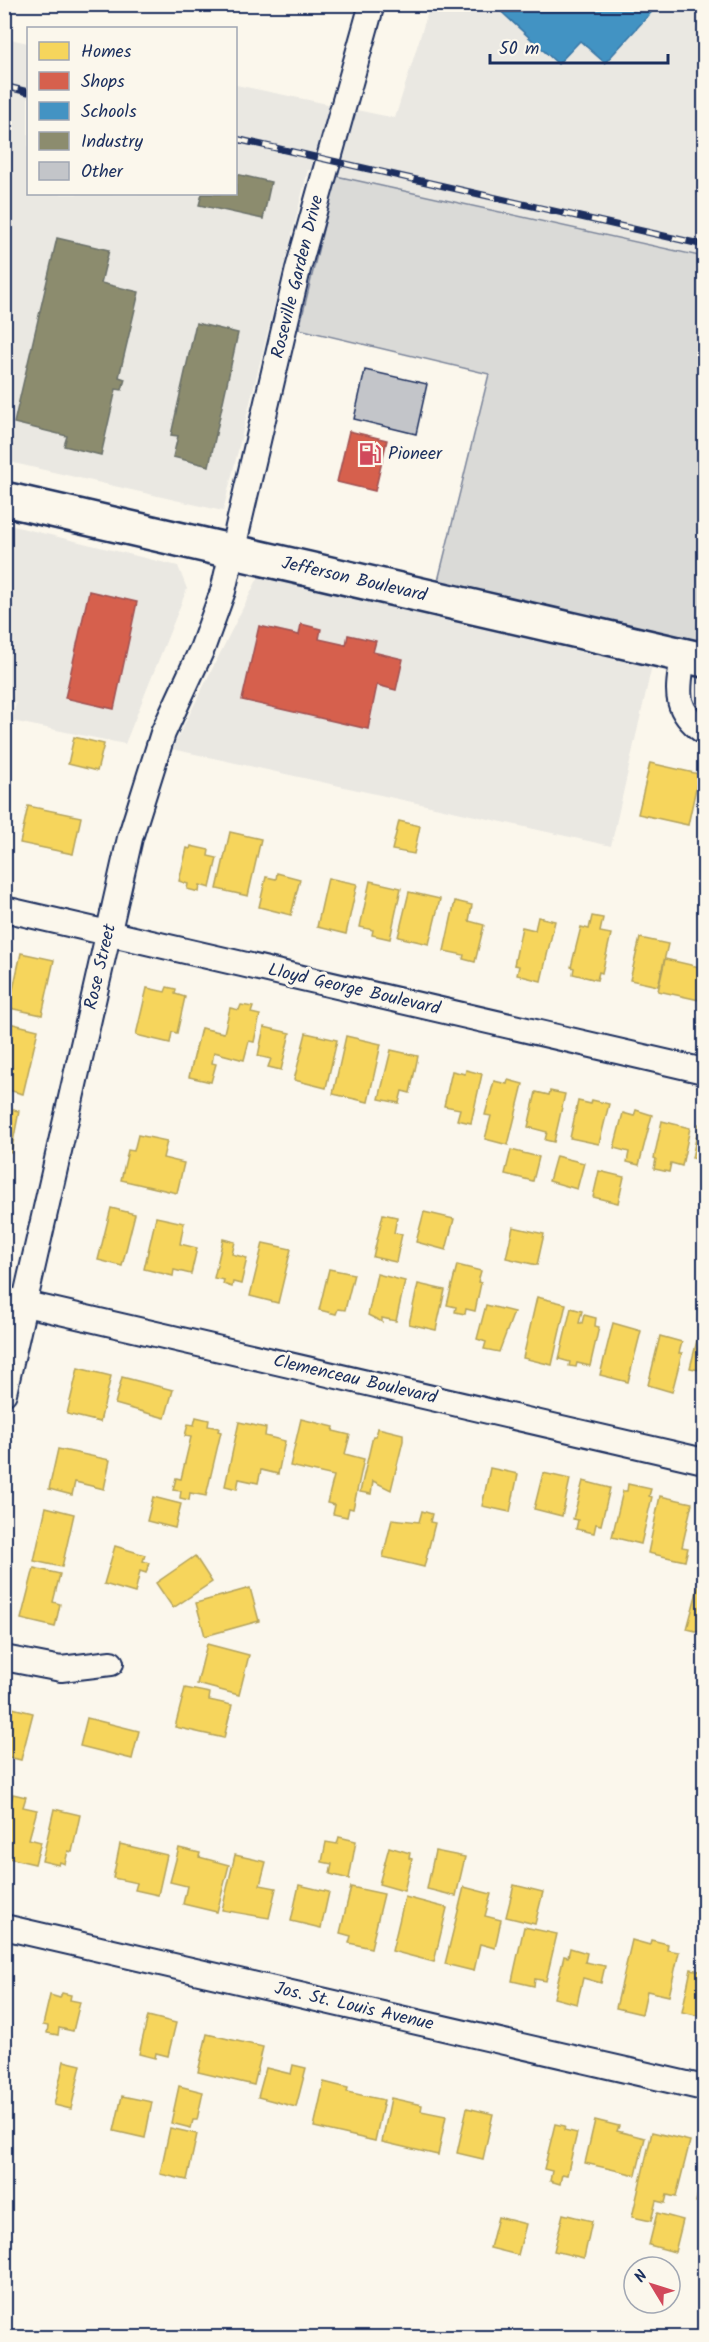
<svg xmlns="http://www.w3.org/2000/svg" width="709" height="2342" font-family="Kalam,sans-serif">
  <rect width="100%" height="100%" fill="#fbf7ec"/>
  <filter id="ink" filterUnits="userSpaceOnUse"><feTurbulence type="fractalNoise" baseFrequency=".0167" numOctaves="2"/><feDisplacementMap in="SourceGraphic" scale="12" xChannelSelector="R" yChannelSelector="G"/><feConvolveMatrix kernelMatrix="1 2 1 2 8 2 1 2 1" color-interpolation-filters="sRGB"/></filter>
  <g filter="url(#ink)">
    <!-- built -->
    <g fill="#eae8e2">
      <path d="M430 5H704V257L308 170 223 511 5 461V38L28 43V194H236V85L395 118Z"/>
      <path d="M5 524 178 566 187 589 125 744 12 721 16 703 5 701Z"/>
      <path d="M261 572 653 661 611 846 172 749Z"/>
    </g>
    <!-- green -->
    <path fill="#dadad7" stroke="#7a849a" stroke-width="1.5" d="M336 176 704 257V642L437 585 489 374 299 329Z"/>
    <!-- homes -->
    <g fill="#f6d55c" stroke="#b4a35d" stroke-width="1.5">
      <path d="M74 737 104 744 97 771 68 764Z"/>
      <path d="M650 763 699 774 688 825 638 814Z"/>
      <path d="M28 806 81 817 73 854 20 843Z"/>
      <path d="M399 821 420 826 414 854 392 850Z"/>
      <path d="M230 832 261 839 248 896 217 889Z"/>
      <path d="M191 846 209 850 208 856 217 858 210 888 200 885 199 892 187 889 188 884 179 881 187 848 190 849Z"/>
      <path d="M277 873 300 879 291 915 259 907 266 877 276 879Z"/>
      <path d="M328 878 357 884 346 934 317 927Z"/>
      <path d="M370 881 401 888 390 939 372 935 373 930 360 927Z"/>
      <path d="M409 892 440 899 429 944 398 937Z"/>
      <path d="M455 901 472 905 469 921 484 925 475 962 463 959 464 955 444 951Z"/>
      <path d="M592 916 603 918 600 932 611 934 602 973 599 972 597 980 573 974 574 968 571 967 581 927 589 929Z"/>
      <path d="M538 917 555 921 541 981 517 975 519 966 514 965 522 927 535 930Z"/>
      <path d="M640 938 668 944 658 986 630 980Z"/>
      <path d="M21 953 54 960 42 1015 9 1008Z"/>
      <path d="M665 959 704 968V1001L658 991Z"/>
      <path d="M167 987 176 989 175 994 185 997 177 1033 172 1032 170 1043 136 1035 147 988 165 992Z"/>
      <path d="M241 1005 253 1007 251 1013 260 1015 254 1042 249 1041 244 1060 214 1052 212 1063 216 1064 211 1082 189 1077 201 1028 224 1033 230 1008 239 1010Z"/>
      <path d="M5 1022 38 1030 23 1094 4 1089Z"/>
      <path d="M264 1027 290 1033 281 1070 268 1067 271 1059 258 1056Z"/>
      <path d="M306 1033 337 1040 326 1088 294 1080Z"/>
      <path d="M346 1036 381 1044 368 1102 333 1094Z"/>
      <path d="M391 1050 418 1056 410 1093 402 1091 399 1103 379 1099Z"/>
      <path d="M466 1070 482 1074 471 1123 457 1120 460 1109 444 1106 452 1071 465 1074Z"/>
      <path d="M508 1080 523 1084 508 1145 485 1139 491 1116 485 1115 494 1081 507 1084Z"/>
      <path d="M550 1091 565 1094 554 1142 545 1140 547 1132 528 1127 536 1092 549 1095Z"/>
      <path d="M592 1100 609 1104 599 1144 570 1138 578 1101 591 1104Z"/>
      <path d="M4 1108 19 1111 11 1153 9 1152 5 1166Z"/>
      <path d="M636 1110 652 1115 639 1165 627 1162 629 1152 614 1148 623 1113 634 1116Z"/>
      <path d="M662 1121 690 1128 682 1166 671 1163 669 1172 654 1169 656 1159 654 1158Z"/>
      <path d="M699 1124 704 1125V1176L695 1174 698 1159 692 1158Z"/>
      <path d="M138 1135 167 1141 163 1158 184 1163 177 1193 121 1180 128 1150 134 1151Z"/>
      <path d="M511 1150 539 1157 533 1181 505 1174Z"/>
      <path d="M556 1156 584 1163 577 1189 549 1181Z"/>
      <path d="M599 1171 624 1177 618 1203 593 1197Z"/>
      <path d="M111 1208 135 1214 122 1266 98 1260Z"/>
      <path d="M424 1212 454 1219 446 1250 416 1242Z"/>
      <path d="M383 1214 397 1217 394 1233 402 1234 396 1262 373 1257Z"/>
      <path d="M156 1217 184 1223 180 1244 197 1248 191 1274 174 1270 173 1276 144 1269Z"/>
      <path d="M513 1227 544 1234 537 1265 506 1258Z"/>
      <path d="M223 1239 235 1242 232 1254 247 1258 241 1284 233 1282 232 1287 223 1284 224 1280 214 1278Z"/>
      <path d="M263 1243 291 1249 278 1303 250 1296Z"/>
      <path d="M457 1265 481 1271 478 1282 481 1283 475 1311 466 1309 465 1314 455 1312 456 1307 447 1305Z"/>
      <path d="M329 1269 354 1274 345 1310 338 1309 336 1314 319 1310Z"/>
      <path d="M377 1274 405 1281 396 1321 382 1318V1322L368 1315Z"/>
      <path d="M418 1284 445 1290 436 1330 409 1324Z"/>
      <path d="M537 1297 566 1304 552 1365 523 1358Z"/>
      <path d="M486 1305 514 1312 499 1352 484 1349 486 1342 477 1339Z"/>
      <path d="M571 1308 582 1311 579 1323H582L584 1315 596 1318 595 1326 599 1327 590 1366 577 1363 576 1367 569 1366 570 1362 559 1359Z"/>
      <path d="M613 1323 641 1331 628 1382 600 1375Z"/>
      <path d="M701 1325 704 1326V1371L690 1368Z"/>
      <path d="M660 1336 682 1342 679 1353H682L672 1392 648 1385Z"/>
      <path d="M78 1368 111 1376 100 1422 67 1414Z"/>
      <path d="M122 1377 173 1390 165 1418 115 1404Z"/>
      <path d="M196 1417 209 1420 208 1426 219 1428 218 1431 221 1432 206 1496 190 1493 189 1500 180 1498 181 1491 173 1490 176 1478 181 1479 191 1437 185 1436 188 1424 194 1425Z"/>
      <path d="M301 1419 334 1427 333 1431 350 1435 345 1454 364 1459 353 1509 349 1508 347 1517 333 1514 335 1505 327 1503 334 1476 290 1466Z"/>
      <path d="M239 1422 266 1428 265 1436 285 1441 278 1474 261 1470 258 1483 239 1479 237 1489 225 1486Z"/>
      <path d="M378 1428 403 1434V1441L391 1490 373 1481 371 1494 360 1492 373 1436H376Z"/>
      <path d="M58 1449 110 1460 104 1489 75 1482 72 1495 49 1489Z"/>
      <path d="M490 1468 518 1474 510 1512 482 1506Z"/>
      <path d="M543 1473 570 1479 562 1516 534 1509Z"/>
      <path d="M583 1481 610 1488 601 1525 596 1524 594 1533 576 1529 578 1520 573 1519Z"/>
      <path d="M628 1484 651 1489 649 1496 652 1497 641 1544 612 1537 623 1491H627Z"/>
      <path d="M660 1496 692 1503 682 1547 688 1548 685 1561 648 1553Z"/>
      <path d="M153 1497 181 1504 175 1528 147 1521Z"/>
      <path d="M46 1507 74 1514 62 1567 34 1561Z"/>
      <path d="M422 1511 432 1514 430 1522 435 1523 424 1567 383 1557 392 1519 419 1522Z"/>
      <path d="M115 1546 145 1555 143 1561 149 1563 146 1573 140 1571 135 1593 104 1584Z"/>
      <path d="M195 1556 212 1582 173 1608 156 1583Z"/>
      <path d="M34 1568 60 1574 53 1602 60 1604 55 1627 21 1619Z"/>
      <path d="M699 1584 704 1585V1633L687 1629Z"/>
      <path d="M250 1588 259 1621 205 1636 196 1603Z"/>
      <path d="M207 1644 249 1655 239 1695 197 1684Z"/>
      <path d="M185 1688 210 1693 209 1700 232 1705 224 1738 175 1727Z"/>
      <path d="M4 1706 33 1713 21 1760 4 1756Z"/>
      <path d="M87 1718 139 1731 132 1759 80 1746Z"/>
      <path d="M13 1794 26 1797 23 1807 37 1810 29 1839 41 1842 35 1864 4 1857V1827Z"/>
      <path d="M54 1809 80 1815 72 1852 68 1851 65 1864 60 1862 59 1865 42 1861Z"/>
      <path d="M339 1837 356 1841 349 1879 330 1874 332 1864 322 1862 326 1842 337 1844Z"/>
      <path d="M120 1844 167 1855 158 1895 135 1890 137 1883 113 1878Z"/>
      <path d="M389 1847 410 1853 409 1858 412 1859 404 1891 379 1884Z"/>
      <path d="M179 1848 200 1853 199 1857 229 1865 217 1912 183 1904 187 1886 170 1882Z"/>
      <path d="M435 1851 465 1857 456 1896 427 1889Z"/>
      <path d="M235 1855 266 1862 260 1885 276 1888 269 1918 222 1910Z"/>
      <path d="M299 1885 329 1892 321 1928 291 1921Z"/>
      <path d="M514 1885 543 1892 535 1924 506 1917Z"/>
      <path d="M351 1887 384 1894 371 1948 349 1943 351 1936 340 1933Z"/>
      <path d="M464 1887 491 1894 485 1916 501 1920 495 1948 480 1944 474 1971 445 1964Z"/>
      <path d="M405 1897 447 1908 434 1962 392 1951Z"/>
      <path d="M524 1927 557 1934 546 1981 535 1979 534 1986 512 1981Z"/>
      <path d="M632 1940 650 1945 651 1940 668 1944 667 1950 679 1952 669 1996 647 1991 642 2014 616 2008Z"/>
      <path d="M570 1948 587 1953 585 1962 605 1966 601 1983 583 1978 577 2004 554 1998 564 1956 568 1957Z"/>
      <path d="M691 1969 704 1972V2011L702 2010 700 2016 682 2012Z"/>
      <path d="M62 1993 71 1995 70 2000 80 2002 73 2031 59 2028 58 2035 47 2033 48 2026 43 2025 50 1995 60 1998Z"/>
      <path d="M148 2016 176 2023 168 2056 156 2053 155 2058 139 2054Z"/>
      <path d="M207 2034 263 2047 254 2085 198 2072Z"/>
      <path d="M64 2061 81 2065 71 2109 54 2105Z"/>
      <path d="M293 2065 306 2068 296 2107 258 2097 266 2068 291 2074Z"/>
      <path d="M324 2082 348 2088 347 2092 384 2100 375 2141 314 2127Z"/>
      <path d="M179 2086 203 2092 197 2120H193L191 2128 171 2123Z"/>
      <path d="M122 2096 152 2102 145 2138 114 2131Z"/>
      <path d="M391 2098 422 2105 421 2111 446 2116 438 2155 382 2142Z"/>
      <path d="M467 2108 493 2114 483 2159 457 2153Z"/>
      <path d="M595 2120 619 2126 617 2131 645 2138 636 2175 585 2163Z"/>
      <path d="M555 2124 565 2126 564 2130 577 2133 567 2175 562 2174 560 2184 550 2181 552 2171 544 2169Z"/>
      <path d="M170 2128 197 2134 187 2180 160 2174Z"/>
      <path d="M652 2132 690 2141 676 2197 667 2195 665 2203 656 2201 651 2221 632 2217Z"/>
      <path d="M704 2166V2204L696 2202Z"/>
      <path d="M657 2213 683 2220 675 2252 649 2245Z"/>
      <path d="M563 2214 592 2221 584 2258 554 2251Z"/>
      <path d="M498 2217 526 2224 518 2255 490 2248Z"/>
    </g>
    <!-- shops -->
    <g fill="#d6604d" stroke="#9e5152" stroke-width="1.5">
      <path d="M349 431 387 440 375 491 337 482Z"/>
      <path d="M89 591 137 602 114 709 65 698Z"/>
      <path d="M301 624 321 629 319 639 346 645 348 635 376 641 373 652 403 659 396 690 377 685 368 729 242 700 259 626 299 635Z"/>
    </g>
    <!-- schools -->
    <path fill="#4393c3" stroke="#3775a5" stroke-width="1.5" d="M493 4H659L605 63 580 41 558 64Z"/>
    <!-- industry -->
    <g fill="#8c8c6e" stroke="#6a7069" stroke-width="1.5">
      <path d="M236 174 271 182 263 219 199 205 202 194H236Z"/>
      <path d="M57 238 109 250 101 283 139 292 119 377 125 379 122 390 116 389 101 455 64 446 67 436 14 423Z"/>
      <path d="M196 323 238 333 209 466 173 457 178 436 171 435Z"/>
    </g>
    <!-- building -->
    <path fill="#c3c5c9" stroke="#1b2f5e" stroke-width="1.5" d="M365 370 427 384 416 434 354 419Z"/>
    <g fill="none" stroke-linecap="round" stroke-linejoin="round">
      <!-- street casing -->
      <g stroke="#1b2f5e" stroke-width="28">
        <g id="street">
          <path d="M683 655C678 692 672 708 704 732"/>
          <path d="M4 909 704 1071"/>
          <path d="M4 1299 704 1461"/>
          <path d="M4 1393 130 838 163 733 202 649 223 591 298 269 372 4"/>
          <path d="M4 1658 61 1669 111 1663"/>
          <path d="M4 1927 704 2088"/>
        </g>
      </g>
      <!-- secondary casing -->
      <g stroke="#1b2f5e" stroke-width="38">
        <path id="secondary" d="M4 499 704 660"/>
      </g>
      <!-- street -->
      <use href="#street" stroke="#fbf7ec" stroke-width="24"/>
      <!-- secondary -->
      <use href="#secondary" stroke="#fbf7ec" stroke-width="33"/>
      <!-- rail casing -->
      <g stroke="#1b2f5e" stroke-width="7">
        <g id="rail">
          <path d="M4 86 28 92"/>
          <path d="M236 139 704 245"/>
        </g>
      </g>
      <!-- rail -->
      <use href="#rail" stroke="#fbf7ec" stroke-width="4.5" stroke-dasharray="14" stroke-linecap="butt"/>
    </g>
  </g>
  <!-- icons -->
  <defs>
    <g id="fuel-bare" transform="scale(1.8)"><path d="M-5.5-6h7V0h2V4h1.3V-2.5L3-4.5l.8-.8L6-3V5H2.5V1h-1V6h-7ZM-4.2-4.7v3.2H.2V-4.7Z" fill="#d1495b" stroke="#fbf7ec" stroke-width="2.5" paint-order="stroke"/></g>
  </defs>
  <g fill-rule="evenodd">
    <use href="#fuel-bare" x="370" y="454"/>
  </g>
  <g text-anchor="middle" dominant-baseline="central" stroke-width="6" stroke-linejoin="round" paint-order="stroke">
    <!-- street labels -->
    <g font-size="18" fill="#1b2f5e" stroke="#fbf7ec">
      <text transform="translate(298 277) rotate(-76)">Roseville Garden Drive</text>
      <text transform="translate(354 580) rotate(13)">Jefferson Boulevard</text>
      <text transform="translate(101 967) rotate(-77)">Rose Street</text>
      <text transform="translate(354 990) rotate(13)">Lloyd George Boulevard</text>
      <text transform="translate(355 1380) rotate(13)">Clemenceau Boulevard</text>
      <text transform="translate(354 2007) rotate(13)">Jos. St. Louis Avenue</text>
    </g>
    <!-- poi labels -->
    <g font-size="18" fill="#1b2f5e" stroke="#fbf7ec" text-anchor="start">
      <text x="388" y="454">Pioneer</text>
    </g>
  </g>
  <!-- margin -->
  <rect width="709" height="2342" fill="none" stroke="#fbf7ec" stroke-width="24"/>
  <rect x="12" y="12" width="685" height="2318" fill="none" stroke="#1b2f5e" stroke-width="2" filter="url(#ink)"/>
  <!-- legend -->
  <rect x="27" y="27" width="210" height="168" fill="#fbf7ec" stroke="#a1a7b3" stroke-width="1.5"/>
  <rect x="39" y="42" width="30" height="18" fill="#f6d55c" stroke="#a1a7b3" stroke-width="1.5"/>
  <text x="81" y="57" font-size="18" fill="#1b2f5e">Homes</text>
  <rect x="39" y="72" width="30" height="18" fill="#d6604d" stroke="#a1a7b3" stroke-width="1.5"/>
  <text x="81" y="87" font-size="18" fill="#1b2f5e">Shops</text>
  <rect x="39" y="102" width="30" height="18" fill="#4393c3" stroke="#a1a7b3" stroke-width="1.5"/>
  <text x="81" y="117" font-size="18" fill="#1b2f5e">Schools</text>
  <rect x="39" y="132" width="30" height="18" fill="#8c8c6e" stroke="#a1a7b3" stroke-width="1.5"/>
  <text x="81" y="147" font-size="18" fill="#1b2f5e">Industry</text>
  <rect x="39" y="162" width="30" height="18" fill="#c3c5c9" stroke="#a1a7b3" stroke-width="1.5"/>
  <text x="81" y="177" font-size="18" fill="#1b2f5e">Other</text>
  <!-- north arrow -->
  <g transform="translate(652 2285) rotate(308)"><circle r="28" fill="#fbf7ec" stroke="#a1a7b3" stroke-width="1.5"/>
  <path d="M0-4.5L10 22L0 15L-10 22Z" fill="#d1495b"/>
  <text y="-9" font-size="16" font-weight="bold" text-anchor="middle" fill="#1b2f5e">N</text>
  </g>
  <!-- scale -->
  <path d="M490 54v9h178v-9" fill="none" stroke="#1b2f5e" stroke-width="3"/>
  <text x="499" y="54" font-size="18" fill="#1b2f5e" stroke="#fbf7ec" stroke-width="4.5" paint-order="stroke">50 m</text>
</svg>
